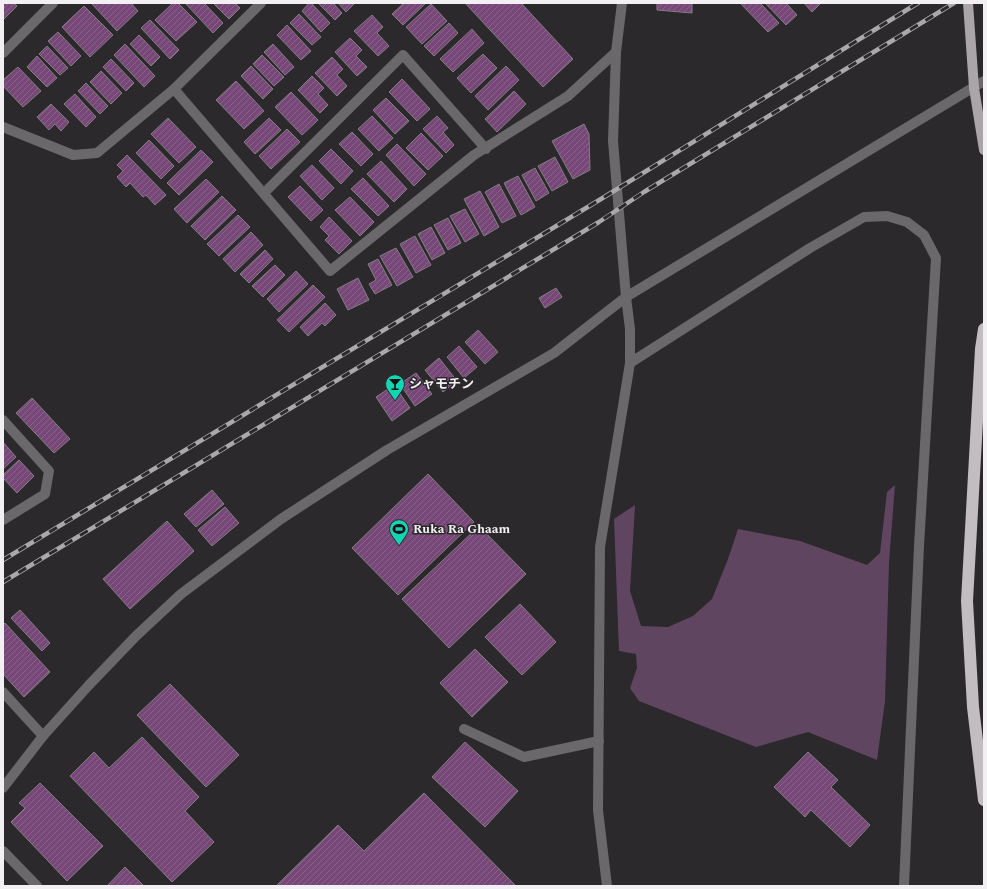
<svg xmlns="http://www.w3.org/2000/svg" width="987" height="889" font-family="Spectral,'Noto Sans JP',serif">
  <defs>
    <pattern id="building-hatch" width="6" height="6" patternUnits="userSpaceOnUse"><rect width="6" height="6" fill="#764777"/><path d="M-1 1l2-2M0 6l6-6M5 7l2-2" fill="none" stroke="#8a628b"/></pattern>
  </defs>
  <rect width="100%" height="100%" fill="#2c292c"/>
  <!-- green -->
  <path fill="#604561" d="M895 485 889 562 885 701 877 760 808 732 756 747 639 701 630 688 637 668 636 654 619 651 614 519 635 505 630 591 641 626 668 627 693 616 712 599 728 559 738 529 800 541 867 565 880 553 887 492Z"/>
  <!-- building -->
  <g fill="url(#building-hatch)" stroke="#827e82">
    <path d="M3 3H14L17 6 3 20Z"/>
    <path d="M93 3H131L138 11 117 31 92 4Z"/>
    <path d="M173 3H178L197 22 176 41 155 20Z"/>
    <path d="M185 3H204L223 23 213 33Z"/>
    <path d="M213 3H235L240 8 229 19Z"/>
    <path d="M309 3H311L330 23 321 32 302 11Z"/>
    <path d="M318 3H333L342 13 335 20Z"/>
    <path d="M338 3H355L346 12Z"/>
    <path d="M404 3H426L403 25 392 14Z"/>
    <path d="M465 3H521L573 59 543 87Z"/>
    <path d="M657 3H692V13L657 10Z"/>
    <path d="M740 3H760L779 23 768 32Z"/>
    <path d="M765 3H786L797 15 786 25Z"/>
    <path d="M804 3H821L812 12Z"/>
    <path d="M431 4 447 21 422 44 406 27Z"/>
    <path d="M84 6 113 35 90 57 62 27Z"/>
    <path d="M299 14 321 37 312 45 290 23Z"/>
    <path d="M372 15 383 27 377 33 389 46 378 56 354 31Z"/>
    <path d="M150 20 179 50 170 59 141 28Z"/>
    <path d="M449 23 458 33 434 56 424 46Z"/>
    <path d="M287 25 311 51 301 60 277 35Z"/>
    <path d="M472 29 484 43 453 72 440 59Z"/>
    <path d="M58 32 81 56 71 66 48 41Z"/>
    <path d="M139 35 160 57 151 66 130 44Z"/>
    <path d="M350 38 362 50 356 56 367 67 357 76 335 52Z"/>
    <path d="M125 44 155 76 144 87 114 55Z"/>
    <path d="M273 44 294 67 285 75 264 52Z"/>
    <path d="M47 46 68 68 60 75 39 54Z"/>
    <path d="M483 54 497 68 471 93 457 78Z"/>
    <path d="M262 55 284 77 274 86 253 64Z"/>
    <path d="M37 56 57 78 47 87 27 67Z"/>
    <path d="M332 57 343 69 337 75 347 86 337 96 315 73Z"/>
    <path d="M111 59 134 83 126 91 103 67Z"/>
    <path d="M251 66 273 89 263 99 241 76Z"/>
    <path d="M506 66 519 80 488 110 475 96Z"/>
    <path d="M18 67 41 91 23 107 3 86V80Z"/>
    <path d="M101 71 122 93 111 104 90 82Z"/>
    <path d="M312 76 324 88 318 94 328 105 320 113 298 90Z"/>
    <path d="M402 79 430 109 417 121 389 92Z"/>
    <path d="M236 81 264 111 244 129 216 100Z"/>
    <path d="M86 83 108 106 100 114 78 91Z"/>
    <path d="M514 91 526 104 497 132 485 119Z"/>
    <path d="M291 92 318 120 302 135 275 107Z"/>
    <path d="M75 94 96 117 86 127 64 104Z"/>
    <path d="M386 98 409 121 395 134 373 110Z"/>
    <path d="M51 104 69 122 61 131 55 124 49 130 37 117Z"/>
    <path d="M372 116 393 138 379 151 358 129Z"/>
    <path d="M437 116 448 128 443 132 454 145 446 153 423 129Z"/>
    <path d="M168 118 196 147 179 163 151 134Z"/>
    <path d="M269 118 281 130 255 154 244 142Z"/>
    <path d="M584 124 589 134 590 170 573 179 552 141Z"/>
    <path d="M287 129 300 142 271 169 259 156Z"/>
    <path d="M352 132 373 154 361 166 339 144Z"/>
    <path d="M421 133 443 156 428 170 406 148Z"/>
    <path d="M149 140 174 166 161 179 136 153Z"/>
    <path d="M397 144 426 174 414 186 386 155Z"/>
    <path d="M331 149 353 171 341 184 319 161Z"/>
    <path d="M201 150 213 162 179 195 167 183Z"/>
    <path d="M127 155 166 195 155 205 146 195 143 197 130 183 126 187 117 177 123 171 117 165Z"/>
    <path d="M555 157 568 182 552 191 538 166Z"/>
    <path d="M381 161 407 189 394 202 367 174Z"/>
    <path d="M312 165 334 188 322 200 300 176Z"/>
    <path d="M535 168 549 193 536 201 522 175Z"/>
    <path d="M518 176 535 207 521 215 504 183Z"/>
    <path d="M363 178 389 206 378 216 351 189Z"/>
    <path d="M206 179 219 192 187 223 174 209Z"/>
    <path d="M499 184 516 216 502 223 485 192Z"/>
    <path d="M300 186 323 210 311 221 288 197Z"/>
    <path d="M480 191 499 227 484 236 464 199Z"/>
    <path d="M222 196 236 210 205 240 191 226Z"/>
    <path d="M350 197 374 222 360 236 335 210Z"/>
    <path d="M465 209 479 234 465 242 450 216Z"/>
    <path d="M238 215 250 227 219 256 207 244Z"/>
    <path d="M329 217 352 241 339 254 325 240 329 236 320 227Z"/>
    <path d="M448 218 461 243 448 250 434 225Z"/>
    <path d="M431 227 445 253 432 260 418 234Z"/>
    <path d="M251 232 263 245 235 272 223 259Z"/>
    <path d="M415 236 431 265 416 273 400 244Z"/>
    <path d="M396 248 413 277 397 286 380 256Z"/>
    <path d="M265 250 273 259 249 283 240 274Z"/>
    <path d="M378 259 392 285 375 294 369 284 376 280 368 264Z"/>
    <path d="M275 265 285 275 263 297 252 286Z"/>
    <path d="M296 271 308 284 279 312 267 299Z"/>
    <path d="M358 278 369 300 348 310 337 289Z"/>
    <path d="M313 285 325 297 289 332 277 320Z"/>
    <path d="M556 288 562 297 545 308 539 298Z"/>
    <path d="M325 303 336 315 325 326 322 323 308 336 300 327Z"/>
    <path d="M478 330 498 352 485 364 465 342Z"/>
    <path d="M459 346 477 367 464 378 447 357Z"/>
    <path d="M439 358 457 381 443 392 425 370Z"/>
    <path d="M416 373 432 394 415 406 400 384Z"/>
    <path d="M394 385 410 408 392 421 376 397Z"/>
    <path d="M32 398 70 439 54 453 16 413Z"/>
    <path d="M3 442 16 457 3 469Z"/>
    <path d="M19 460 34 476 17 493 3 478V475Z"/>
    <path d="M428 474 474 522 398 595 352 548Z"/>
    <path d="M212 490 224 504 196 527 184 514Z"/>
    <path d="M225 507 239 523 212 546 198 530Z"/>
    <path d="M167 521 194 551 130 609 103 579Z"/>
    <path d="M479 526 526 574 449 648 402 599Z"/>
    <path d="M520 604 556 642 522 675 485 637Z"/>
    <path d="M20 610 50 643 42 651 11 618Z"/>
    <path d="M5 623 50 672 24 697 3 674V625Z"/>
    <path d="M475 649 508 682 472 717 440 683Z"/>
    <path d="M170 684 239 755 206 787 137 715Z"/>
    <path d="M142 737 199 797 185 811 214 842 172 882 70 776 94 752 109 768Z"/>
    <path d="M465 742 518 791 485 827 432 777Z"/>
    <path d="M808 752 838 780 831 787 870 825 850 847 811 810 805 817 774 787Z"/>
    <path d="M40 783 103 846 67 881 11 822 25 808 19 803Z"/>
    <path d="M424 793 516 886H276L338 825 364 851Z"/>
    <path d="M125 867 144 886H107Z"/>
  </g>
  <g fill="none" stroke-linecap="round" stroke-linejoin="round">
    <!-- minor -->
    <g stroke="#6a686a" stroke-width="10">
      <path d="M3 53 53 3"/>
      <path d="M174 89 330 271 474 155 568 96 616 52"/>
      <path d="M3 127 73 155 97 153 174 89 261 3"/>
      <path d="M613 141 626 297 630 329V363L810 248 864 217 887 216 907 222 924 235 936 258 919 546 904 886"/>
      <path d="M264 193 403 55 486 149"/>
      <path d="M3 420 49 471 45 494 3 520"/>
      <path d="M3 692 43 736"/>
      <path d="M464 729 524 757 599 741"/>
      <path d="M3 851 37 886"/>
      <path d="M607 886 598 810 600 547 630 363"/>
    </g>
    <!-- tertiary -->
    <g stroke="#6a686a" stroke-width="10">
      <path d="M613 141 616 52 622 3"/>
      <path d="M3 788 43 736 89 685 136 636 181 594 281 519 387 450 554 353 626 297 984 81"/>
    </g>
    <!-- primary -->
    <path stroke="#a9a5a9" stroke-width="10" d="M968 3 974 88 984 150"/>
    <!-- motorway -->
    <path stroke="#c1bdc1" stroke-width="12" d="M984 329 981 349 967 601 973 707 984 800"/>
    <!-- rail casing -->
    <g stroke="#aaa8aa" stroke-width="4.5">
      <g id="rail">
        <path d="M3 560 601 199 918 3"/>
        <path d="M3 582 599 222 644 192 954 3"/>
      </g>
    </g>
    <!-- rail -->
    <use href="#rail" stroke="#2c292c" stroke-width="3" stroke-dasharray="9" stroke-linecap="butt"/>
  </g>
  <!-- icons -->
  <defs>
    <g id="bar-pin" transform="scale(1)"><path d="M0 17L-7.5 6A9.5 9.5 0 1 1 7.5 6Z" fill="#12d5b4" stroke="#2c292c"/><path d="M-6-5H6L.8 .8V4.5H3.5V6h-7V4.5H-.8V.8Z" fill="#111"/></g>
    <g id="stadium-pin" transform="scale(1)"><path d="M0 17L-7.5 6A9.5 9.5 0 1 1 7.5 6Z" fill="#12d5b4" stroke="#2c292c"/><path d="M0-5a6.5 5 0 1 0 0 10a6.5 5 0 1 0 0-10ZM-3.5-1.8h7v3.6h-7Z" fill="#111"/></g>
  </defs>
  <g fill-rule="evenodd">
    <use href="#bar-pin" x="395" y="384"/>
    <use href="#stadium-pin" x="399" y="529"/>
  </g>
  <g text-anchor="middle" dominant-baseline="central" stroke-width="3" stroke-linejoin="round" paint-order="stroke">
    <!-- poi labels -->
    <g font-size="13" font-weight="bold" fill="#f2f0f2" stroke="#2c292c" text-anchor="start">
      <text x="409" y="384">シャモチン</text>
      <text x="413" y="529">Ruka Ra Ghaam</text>
    </g>
  </g>
  <!-- border -->
  <rect width="987" height="889" fill="none" stroke="#f2f0f2" stroke-width="8"/>
</svg>
